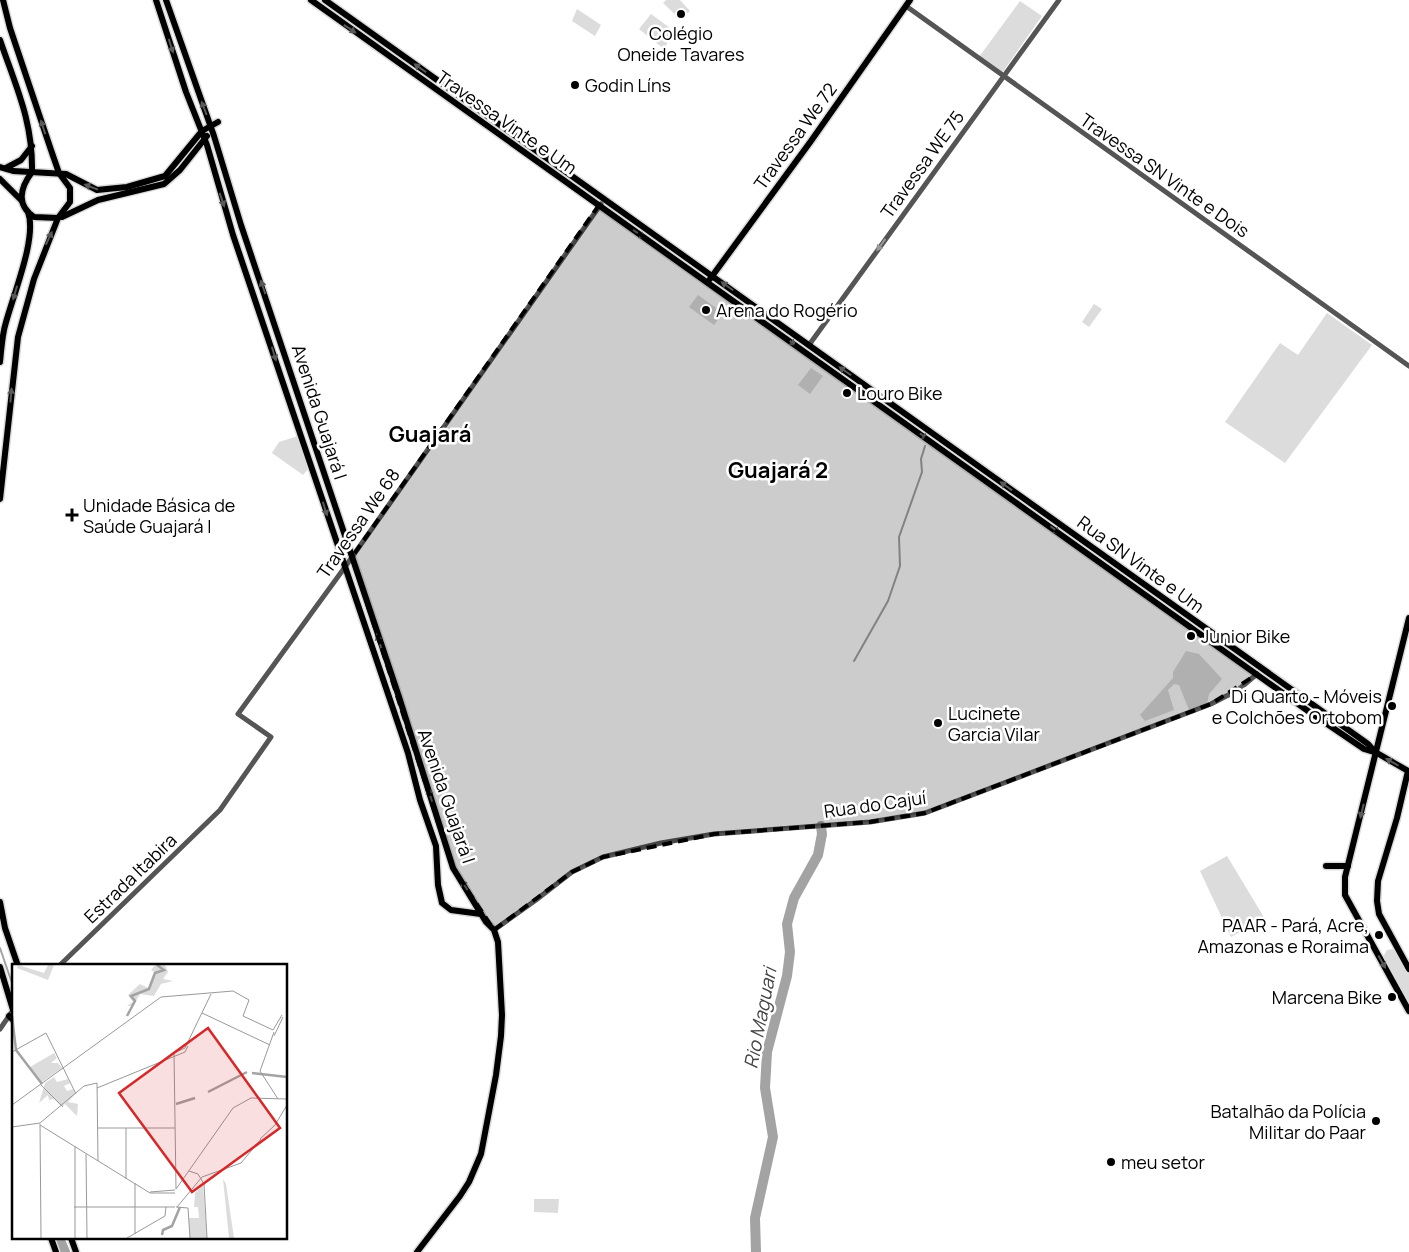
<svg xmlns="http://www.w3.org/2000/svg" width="1409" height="1252" font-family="Manrope,sans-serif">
  <rect width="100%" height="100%" fill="#fff"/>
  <!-- green -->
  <g fill="#dcdcdc">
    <path d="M666 0H680L690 11 680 19 663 3Z"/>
    <path d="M1020 1 1042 16 1002 73 979 57Z"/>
    <path d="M577 9 601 25 595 36 572 21Z"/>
    <path d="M651 14 674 31 664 49 639 29Z"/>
    <path d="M698 295 723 313 714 325 689 307Z"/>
    <path d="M1094 304 1102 309 1089 327 1082 322Z"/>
    <path d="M1327 313 1372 345 1285 463 1225 422 1280 343 1298 355Z"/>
    <path d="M811 368 823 376 810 394 798 385Z"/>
    <path d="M298 436 309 468 303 475 272 453 279 442Z"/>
    <path d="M1186 651 1199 654 1222 679 1209 694 1207 704 1189 710 1179 685 1174 684 1168 690 1174 710 1145 721 1140 715 1173 678V672Z"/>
    <path d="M1227 856 1265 919 1231 937 1200 871Z"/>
    <path d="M1392 949 1399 951 1409 969V1011L1381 960 1387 950Z"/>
    <path d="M534 1199H559L558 1213 534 1212Z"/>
  </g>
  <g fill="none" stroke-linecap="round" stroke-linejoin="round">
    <!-- stream -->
    <g stroke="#a3a3a3" stroke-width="2">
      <path d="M854 661 888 601 900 566 899 537 922 472 921 459 925 446"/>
      <path d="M0 948 14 989"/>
    </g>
    <!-- river -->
    <g stroke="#a3a3a3" stroke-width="10">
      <path d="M59 1238 65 1252"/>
      <path d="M756 1252 755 1218 773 1137 765 1088 767 1052 787 976 790 952 787 924 794 898 818 855 822 834 821 826"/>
    </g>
    <!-- major casing -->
    <g stroke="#dbdbdb" stroke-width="9">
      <g id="major">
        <path d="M3 0 10 28 51 150 59 173 70 188V202L58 218 34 217C16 205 20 188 32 172"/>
        <path d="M156 0 186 92 207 145 233 235 408 753 420 800 436 846 438 885 442 903 451 910 481 914"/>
        <path d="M166 0 214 136 241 225 399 697 453 868 486 922 494 930 498 942 502 1015 501 1036 496 1075 481 1154 469 1182 460 1196 417 1252"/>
        <path d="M311 0 1308 711 1364 749 1377 753 1408 771 1397 818 1378 881 1377 901 1379 914 1409 969"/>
        <path d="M325 0 1368 744 1376 753"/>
        <path d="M0 40C16 87 33 121 32 172"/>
        <path d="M0 167 13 171 66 174 97 190 127 187 165 176 202 131 218 122"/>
        <path d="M6 168 21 160 32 146"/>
        <path d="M0 179 22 201"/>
        <path d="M62 217 98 200 164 184 180 170 207 136"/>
        <path d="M710 279 811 141 910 0"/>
        <path d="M0 362C1 351 2 340 4 330 10 302 38 239 28 212"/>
        <path d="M0 499 18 337 34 279 58 218"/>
        <path d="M1409 618 1345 877V895L1409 1011"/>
        <path d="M1326 866H1348"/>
        <path d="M0 902 5 928 18 966"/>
        <path d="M0 967 13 1010"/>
        <path d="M9 1016 14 1021"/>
        <path d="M51 1238 56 1252"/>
        <path d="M71 1238 76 1252"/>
      </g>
    </g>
    <!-- minor -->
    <g stroke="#555" stroke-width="5">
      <path d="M906 6 1409 366"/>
      <path d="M809 345 1059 0"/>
      <path d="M494 930 536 900 572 872 603 857 661 843 714 834 870 822 925 813 1211 704 1238 690 1257 674"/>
      <path d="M59 966 220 810 271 737 238 714 345 567 601 204"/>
      <path d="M0 1029 11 1013"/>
    </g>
    <!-- major -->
    <use href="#major" stroke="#000" stroke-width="6"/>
  </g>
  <!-- one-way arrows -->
  <defs><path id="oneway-solid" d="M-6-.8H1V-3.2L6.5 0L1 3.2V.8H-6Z" transform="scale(1.25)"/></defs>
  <g fill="#595959">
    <use href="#oneway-solid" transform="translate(350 29) rotate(34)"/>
    <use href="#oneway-solid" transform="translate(171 46) rotate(72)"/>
    <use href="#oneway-solid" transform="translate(420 68) rotate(-145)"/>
    <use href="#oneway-solid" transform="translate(204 108) rotate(-111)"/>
    <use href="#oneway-solid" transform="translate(43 127) rotate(-108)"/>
    <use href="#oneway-solid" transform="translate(91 187) rotate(-159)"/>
    <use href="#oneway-solid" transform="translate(222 200) rotate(71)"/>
    <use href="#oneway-solid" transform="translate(639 234) rotate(34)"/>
    <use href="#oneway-solid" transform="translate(49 238) rotate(-65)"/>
    <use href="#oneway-solid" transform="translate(727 286) rotate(-145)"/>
    <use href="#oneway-solid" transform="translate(263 287) rotate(-109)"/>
    <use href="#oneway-solid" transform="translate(15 293) rotate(106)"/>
    <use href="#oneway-solid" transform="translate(790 341) rotate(36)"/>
    <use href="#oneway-solid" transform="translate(274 354) rotate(73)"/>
    <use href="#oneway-solid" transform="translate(845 371) rotate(-145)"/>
    <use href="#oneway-solid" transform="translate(11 395) rotate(-85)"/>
    <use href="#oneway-solid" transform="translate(922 435) rotate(36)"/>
    <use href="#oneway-solid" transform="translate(1006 486) rotate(-144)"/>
    <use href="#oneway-solid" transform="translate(325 509) rotate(73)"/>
    <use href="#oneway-solid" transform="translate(1054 529) rotate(38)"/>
    <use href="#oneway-solid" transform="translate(379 641) rotate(-109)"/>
    <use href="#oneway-solid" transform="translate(1392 762) rotate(-150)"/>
    <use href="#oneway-solid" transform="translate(430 795) rotate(-109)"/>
    <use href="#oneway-solid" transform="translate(1362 811) rotate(104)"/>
    <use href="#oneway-solid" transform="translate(465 886) rotate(-123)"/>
    <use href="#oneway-solid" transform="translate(1382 962) rotate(61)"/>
  </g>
  <use fill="#999" href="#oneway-solid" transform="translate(881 245) rotate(126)"/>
  <!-- marked area -->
  <path fill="#000" fill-opacity="0.2" stroke="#000" stroke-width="4" stroke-dasharray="10 6" stroke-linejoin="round" d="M599 205 1257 674 1211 704 925 813 870 822 714 834 603 857 572 872 494 930 453 868 352 557Z"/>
  <!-- markers -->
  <g fill="#000" stroke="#fff" stroke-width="2">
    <circle cx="681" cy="14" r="5"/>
    <circle cx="575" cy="85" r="5"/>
    <circle cx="706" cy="310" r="5"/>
    <circle cx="847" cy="393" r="5"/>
    <path d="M69.5 507.5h5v5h5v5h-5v5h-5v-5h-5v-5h5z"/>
    <circle cx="1191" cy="636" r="5"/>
    <circle cx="1392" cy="706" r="5"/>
    <circle cx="938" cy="723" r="5"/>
    <circle cx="1379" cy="935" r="5"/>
    <circle cx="1392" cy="997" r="5"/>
    <circle cx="1376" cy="1121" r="5"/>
    <circle cx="1111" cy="1162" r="5"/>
  </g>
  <g text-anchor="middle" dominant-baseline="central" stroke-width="5" stroke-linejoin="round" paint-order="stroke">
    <!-- poi labels -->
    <g font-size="18" fill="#000" stroke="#fff" text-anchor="start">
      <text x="681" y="33" text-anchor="middle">Colégio<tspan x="681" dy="21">Oneide Tavares</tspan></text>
      <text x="585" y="85">Godin Líns</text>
      <text x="716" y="310">Arena do Rogério</text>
      <text x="857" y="393">Louro Bike</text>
      <text x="83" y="505">Unidade Básica de<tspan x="83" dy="21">Saúde Guajará I</tspan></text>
      <text x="1201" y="636">Junior Bike</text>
      <text x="1382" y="696" text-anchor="end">Di Quarto - Móveis<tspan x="1382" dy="21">e Colchões Ortobom</tspan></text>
      <text x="948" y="713">Lucinete<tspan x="948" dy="21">Garcia Vilar</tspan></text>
      <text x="1369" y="925" text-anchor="end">PAAR - Pará, Acre,<tspan x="1369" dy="21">Amazonas e Roraima</tspan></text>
      <text x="1382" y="997" text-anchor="end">Marcena Bike</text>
      <text x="1366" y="1111" text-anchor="end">Batalhão da Polícia<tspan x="1366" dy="21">Militar do Paar</tspan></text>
      <text x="1121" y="1162">meu setor</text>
    </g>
    <!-- street labels -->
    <g font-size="18" fill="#000" stroke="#fff">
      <text transform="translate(507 122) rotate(35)">Travessa Vinte e Um</text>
      <text transform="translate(795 136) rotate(-54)">Travessa We 72</text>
      <text transform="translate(922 164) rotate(-54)">Travessa WE 75</text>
      <text transform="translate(1165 175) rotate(35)">Travessa SN Vinte e Dois</text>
      <text transform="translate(320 412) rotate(72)">Avenida Guajará I</text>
      <text transform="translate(358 523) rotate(-55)">Travessa We 68</text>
      <text transform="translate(1141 564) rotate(36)">Rua SN Vinte e Um</text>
      <text transform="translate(447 796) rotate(71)">Avenida Guajará I</text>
      <text transform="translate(875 804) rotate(-8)">Rua do Cajuí</text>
      <text transform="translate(130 878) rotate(-44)">Estrada Itabira</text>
    </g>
    <!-- water labels -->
    <g font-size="19" font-style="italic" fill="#444" stroke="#fff">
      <text transform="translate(760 1018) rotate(-79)">Rio Maguari</text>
    </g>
    <!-- district labels -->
    <g font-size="22" font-weight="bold" fill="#000" stroke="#fff">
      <text x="430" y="434">Guajará</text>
      <text x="778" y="470">Guajará 2</text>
    </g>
  </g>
  <!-- overview -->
  <g transform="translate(12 964)">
    <rect width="275" height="275" fill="#fff"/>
    <path d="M6 1 32 9 36 1H42L36 16 5 4ZM143 1H153L156 8 151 15 161 17 149 20 142 32 128 30 121 42H115L121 38 116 31 128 20 136 24 142 8 139 6ZM42 89 45 94 39 99H46L50 104 30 118 15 101 18 103ZM42 113 45 118 56 115 58 119 52 122 55 127 61 125 63 130 56 138 66 140 65 152 53 140 50 143 42 135 37 136 36 131 27 139 33 119ZM211 215 214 220 222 274H217ZM191 221 195 274H178L177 254H187L186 243H182L183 229Z" fill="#dcdcdc"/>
    <path fill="none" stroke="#a3a3a3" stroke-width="2.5" d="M0 52 4 86 30 120M115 52 123 37 119 32 137 25 143 9 152 6 145 1M240 109 275 113M196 128 235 108M164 140 183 134M150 271 151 266 160 262 168 243"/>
    <path fill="none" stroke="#999" stroke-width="1" d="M190 49 258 81M262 68 248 107 266 135M34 69 64 130M262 72 271 53M0 88 34 69M29 121 51 143M85 124 173 88 176 82M0 141 149 33 221 27 237 36 231 52 261 66 270 51M28 159 72 122 85 119 86 197M28 160 29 274M28 161 138 229H163M0 163 28 159M86 164H163M248 175 263 161 275 141M74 190 75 274M177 207 186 210 192 220 195 274M114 215V164M123 219V270M164 225 162 89 173 84 199 30M164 225 221 144 239 134 275 135M138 228 163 226M62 243H163M164 243 176 244 178 274M165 243 190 213 229 199 249 175M63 274V182M115 274 153 252 154 243"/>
    <path fill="#d62828" fill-opacity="0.15" stroke="#d62828" stroke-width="2.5" d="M196 64 268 164 180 228 107 129Z"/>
    <rect width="275" height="275" fill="none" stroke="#000" stroke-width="2.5"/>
  </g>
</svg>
